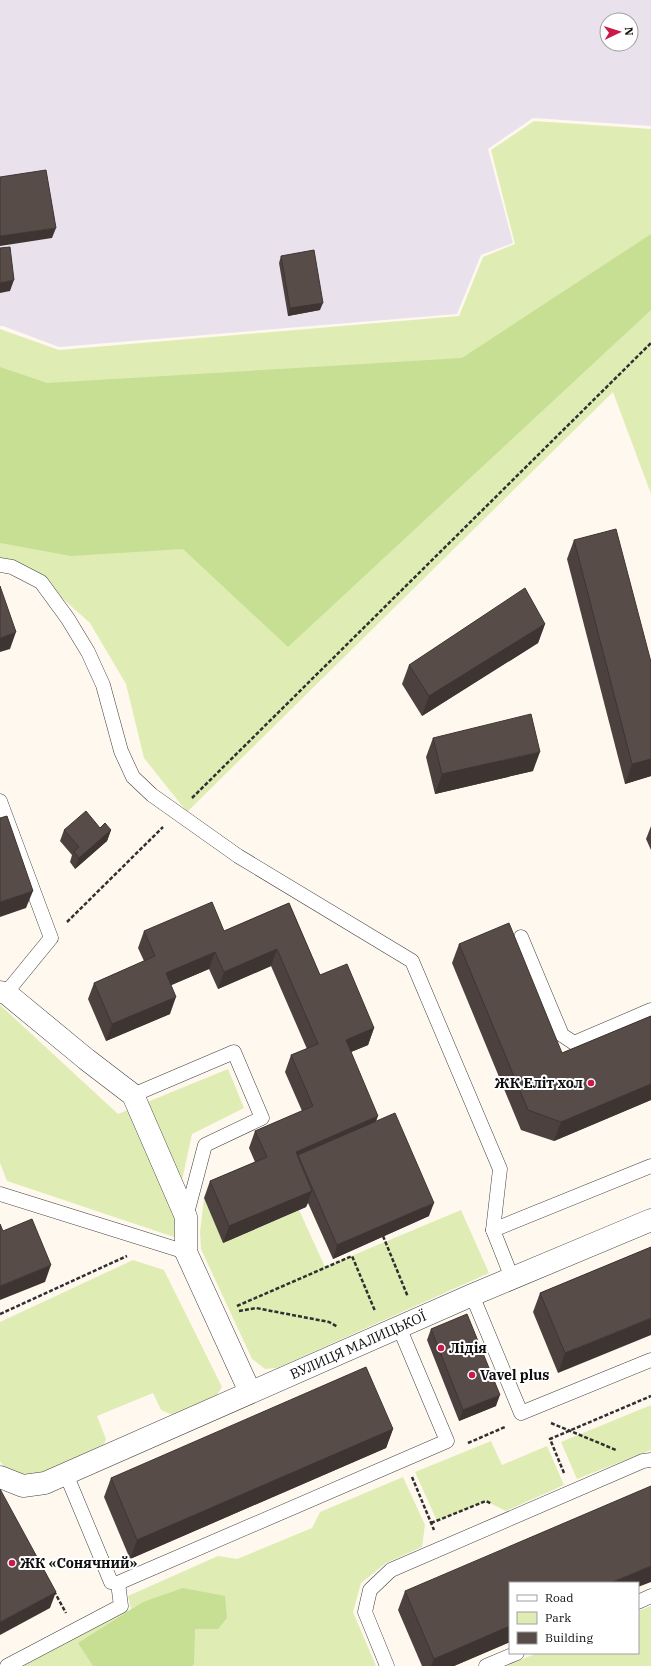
<svg xmlns="http://www.w3.org/2000/svg" width="651" height="1666" font-family="'IBM Plex Serif',serif">
  <rect width="100%" height="100%" fill="#fff8ef"/>
  <!-- industrial -->
  <path fill="#e9e2ed" fill-rule="evenodd" d="M0 0H651V126L533 118 488 149 513 243 481 255 457 314 59 347 3 326H0ZM607 20H631V44H607Z"/>
  <!-- green -->
  <g fill="#dfedb5">
    <path d="M534 121 651 129V494L613 392 187 812 144 758 126 684 90 623 26 566 0 559V329L59 350 459 316 483 257 515 244 491 150Z"/>
    <path d="M0 1005 118 1114 228 1069 244 1108 192 1134 175 1213 174 1237 7 1181 0 1163Z"/>
    <path d="M204 1198 223 1243 299 1210 325 1267 461 1210 489 1273 277 1368 265 1369 252 1359 201 1249 200 1232Z"/>
    <path d="M133 1260 164 1270 222 1387 214 1399 173 1415 161 1410 153 1393 97 1416 106 1439 102 1450 48 1474 26 1478 3 1466 0 1461V1322Z"/>
    <path d="M651 1405V1450L577 1479 561 1442Z"/>
    <path d="M491 1441 502 1465 547 1446 564 1485 506 1511 486 1501 437 1521 415 1472Z"/>
    <path d="M403 1477 425 1525 422 1547 386 1563 361 1583 353 1612 376 1666H22L131 1609 128 1596 218 1556 237 1559 312 1528 320 1512Z"/>
    <path d="M651 1606V1666H506L537 1653H638V1611Z"/>
  </g>
  <!-- forest -->
  <g fill="#c7df93">
    <path d="M651 234V310L288 647 183 549 71 556 0 543V367L47 383 462 358Z"/>
    <path d="M183 1588 225 1596 227 1618 218 1629H195L194 1664 192 1666H93L78 1643 143 1602Z"/>
  </g>
  <g fill="none" stroke-linecap="round" stroke-linejoin="round">
    <!-- lane casing -->
    <g stroke="#414141" stroke-width="15">
      <g id="lane">
        <path d="M0 565 12 567 41 582 68 619 88 652 103 685 121 751 133 777 152 795 238 856 412 961 500 1169 493 1230 512 1278"/>
        <path d="M0 801 51 938 6 993"/>
        <path d="M521 937 562 1035 574 1043 651 1010"/>
        <path d="M133 1095 234 1052 262 1118 205 1145 186 1217"/>
        <path d="M0 1194 186 1252"/>
        <path d="M493 1230 651 1166"/>
        <path d="M472 1295 521 1413 651 1360"/>
        <path d="M66 1474 111 1582 118 1583 447 1441 399 1327"/>
        <path d="M638 1602 651 1596"/>
        <path d="M7 1666 121 1606 118 1583"/>
        <path d="M387 1666 365 1612 370 1590 391 1570 643 1461 651 1460"/>
        <path d="M486 1666 517 1653"/>
      </g>
    </g>
    <!-- street casing -->
    <g stroke="#414141" stroke-width="23">
      <g id="street">
        <path d="M0 992 6 993 86 1059 133 1095 186 1217V1252L250 1392"/>
        <path d="M0 1477 23 1486 45 1483 472 1295 651 1220"/>
      </g>
    </g>
    <!-- path -->
    <g stroke="#303030" stroke-width="2.5" stroke-dasharray="4 2" stroke-linecap="butt">
      <path d="M192 798 651 343"/>
      <path d="M67 922 163 827"/>
      <path d="M383 1236 408 1297"/>
      <path d="M237 1306 352 1256 375 1311"/>
      <path d="M239 1311 256 1308 329 1322 338 1327"/>
      <path d="M0 1314 127 1256"/>
      <path d="M551 1423 616 1450"/>
      <path d="M468 1443 505 1427"/>
      <path d="M564 1473 550 1439 651 1396"/>
      <path d="M412 1477 434 1530"/>
      <path d="M431 1523 486 1501 492 1504"/>
      <path d="M54 1591 66 1613"/>
    </g>
    <!-- lane -->
    <use href="#lane" stroke="#fff" stroke-width="14"/>
    <!-- street -->
    <use href="#street" stroke="#fff" stroke-width="22"/>
  </g>
  <!-- wall -->
  <g fill="#4c413f">
    <path d="M281 256 320 310 288 316 279 263Z"/>
    <path d="M574 540 651 662V776L625 784 567 559Z"/>
    <path d="M545 624 538 643 422 716 402 684 409 665Z"/>
    <path d="M433 738 533 771 435 794 426 757Z"/>
    <path d="M651 826V850L646 839Z"/>
    <path d="M100 828 111 830 107 841 75 869 70 862 72 855 60 841 64 830Z"/>
    <path d="M289 903 320 975 374 1028 368 1045 351 1052 376 1122 429 1216 333 1259 308 1203 306 1207 223 1243 204 1198 210 1181 255 1162 249 1148 255 1131 302 1111 285 1072 291 1055 307 1049 271 966 218 989 209 969 171 985 170 1014 106 1041 88 999 94 983 144 961 138 948 144 931H224Z"/>
    <path d="M459 944 562 1053 651 1016V1100L554 1141 521 1130 452 963Z"/>
    <path d="M651 1247 558 1373 533 1312 540 1293Z"/>
    <path d="M431 1329 496 1406 459 1421 427 1340Z"/>
    <path d="M393 1429 386 1448 130 1559 104 1497 111 1478Z"/>
    <path d="M510 1583V1642L454 1666H422L398 1610 405 1591Z"/>
  </g>
  <!-- shaded-wall -->
  <g fill="#3e3533">
    <path d="M56 228 52 238 0 246V236Z"/>
    <path d="M14 280 10 291 0 293V283Z"/>
    <path d="M323 303 320 310 288 316 290 308Z"/>
    <path d="M545 624 538 643 422 716 429 696Z"/>
    <path d="M16 632 10 649 0 652V638Z"/>
    <path d="M540 752 533 771 435 794 442 774Z"/>
    <path d="M651 759V776L625 784 632 764Z"/>
    <path d="M111 830 107 841 75 869 79 858Z"/>
    <path d="M33 891 26 908 0 917V902Z"/>
    <path d="M277 949 271 966 218 989 224 972Z"/>
    <path d="M215 952 209 969 160 990 166 973Z"/>
    <path d="M176 997 170 1014 106 1041 112 1024Z"/>
    <path d="M374 1028 368 1045 339 1057 346 1040Z"/>
    <path d="M651 1084V1100L554 1141 561 1122Z"/>
    <path d="M378 1116 372 1133 298 1155 294 1167 296 1152Z"/>
    <path d="M312 1191 306 1207 223 1243 229 1226Z"/>
    <path d="M434 1203 429 1216 333 1259 337 1245Z"/>
    <path d="M51 1265 45 1282 0 1300V1286Z"/>
    <path d="M651 1318V1335L558 1373 565 1353Z"/>
    <path d="M500 1395 496 1406 459 1421 463 1410Z"/>
    <path d="M393 1429 386 1448 130 1559 137 1540Z"/>
    <path d="M651 1566V1582L638 1587V1583H610Z"/>
    <path d="M56 1592 50 1608 0 1635V1622Z"/>
    <path d="M510 1626V1642L454 1666H431L434 1659Z"/>
  </g>
  <!-- building -->
  <g fill="#584c49" stroke="#3e3533">
    <path d="M46 170 56 228 0 236V177Z"/>
    <path d="M10 247 14 280 0 283V248Z"/>
    <path d="M314 250 323 303 290 308 281 256Z"/>
    <path d="M616 529 651 662V759L632 764 574 540Z"/>
    <path d="M0 586 16 632 0 638Z"/>
    <path d="M525 588 545 624 429 696 409 665Z"/>
    <path d="M531 714 540 752 442 774 433 738Z"/>
    <path d="M86 811 100 828 105 823 111 830 79 858 74 852 79 847 64 830Z"/>
    <path d="M7 816 33 891 0 902V818Z"/>
    <path d="M212 902 224 931 289 903 320 975 347 964 374 1028 346 1040 378 1116 296 1152 312 1191 229 1226 210 1181 267 1157 255 1131 313 1106 291 1055 318 1044 277 949 224 972 215 952 166 973 176 997 112 1024 94 983 155 956 144 931Z"/>
    <path d="M509 923 562 1053 651 1016V1084L561 1122 528 1110 459 944Z"/>
    <path d="M395 1113 434 1203 337 1245 298 1155Z"/>
    <path d="M32 1219 51 1265 0 1286V1224L3 1231Z"/>
    <path d="M651 1247V1318L565 1353 540 1293Z"/>
    <path d="M467 1314 500 1395 463 1410 431 1329Z"/>
    <path d="M366 1367 393 1429 137 1540 111 1478Z"/>
    <path d="M651 1486V1566L610 1583H510V1626L434 1659 405 1591Z"/>
    <path d="M0 1489 56 1592 0 1622Z"/>
  </g>
  <!-- markers -->
  <g fill="#cb194a" stroke="#fff" stroke-width="1.5">
    <circle cx="591" cy="1083" r="4"/>
    <circle cx="441" cy="1348" r="4"/>
    <circle cx="472" cy="1375" r="4"/>
    <circle cx="12" cy="1563" r="4"/>
  </g>
  <g text-anchor="middle" dominant-baseline="central" stroke-width="4" stroke-linejoin="round" paint-order="stroke">
    <!-- poi labels -->
    <g font-size="14" font-weight="bold" fill="#0e0e0e" stroke="#fff" text-anchor="start">
      <text x="583" y="1083" text-anchor="end">ЖК Еліт хол</text>
      <text x="449" y="1348">Лідія</text>
      <text x="480" y="1375">Vavel plus</text>
      <text x="20" y="1563">ЖК «Сонячний»</text>
    </g>
    <!-- street labels -->
    <g font-size="14" fill="#0e0e0e" stroke="#fff">
      <text transform="translate(358 1345) rotate(-24)">ВУЛИЦЯ МАЛИЦЬКОЇ</text>
    </g>
  </g>
  <!-- legend -->
  <rect x="509" y="1582" width="130" height="72" fill="#ffffff" stroke="#9f9f9f"/>
  <rect x="517" y="1595" width="20" height="6" fill="#ffffff" stroke="#9f9f9f"/>
  <text x="545" y="1602" font-size="12" fill="#0e0e0e">Road</text>
  <rect x="517" y="1612" width="20" height="12" fill="#dfedb5" stroke="#9f9f9f"/>
  <text x="545" y="1622" font-size="12" fill="#0e0e0e">Park</text>
  <rect x="517" y="1632" width="20" height="12" fill="#584c49" stroke="#9f9f9f"/>
  <text x="545" y="1642" font-size="12" fill="#0e0e0e">Building</text>
  <!-- north arrow -->
  <g transform="translate(619 32) rotate(86)"><circle r="19" fill="#ffffff" stroke="#9f9f9f"/>
  <path d="M0-3L7 15L0 10L-7 15Z" fill="#cb194a"/>
  <text y="-6" font-size="11" font-weight="bold" text-anchor="middle" fill="#0e0e0e">N</text>
  </g>
</svg>
